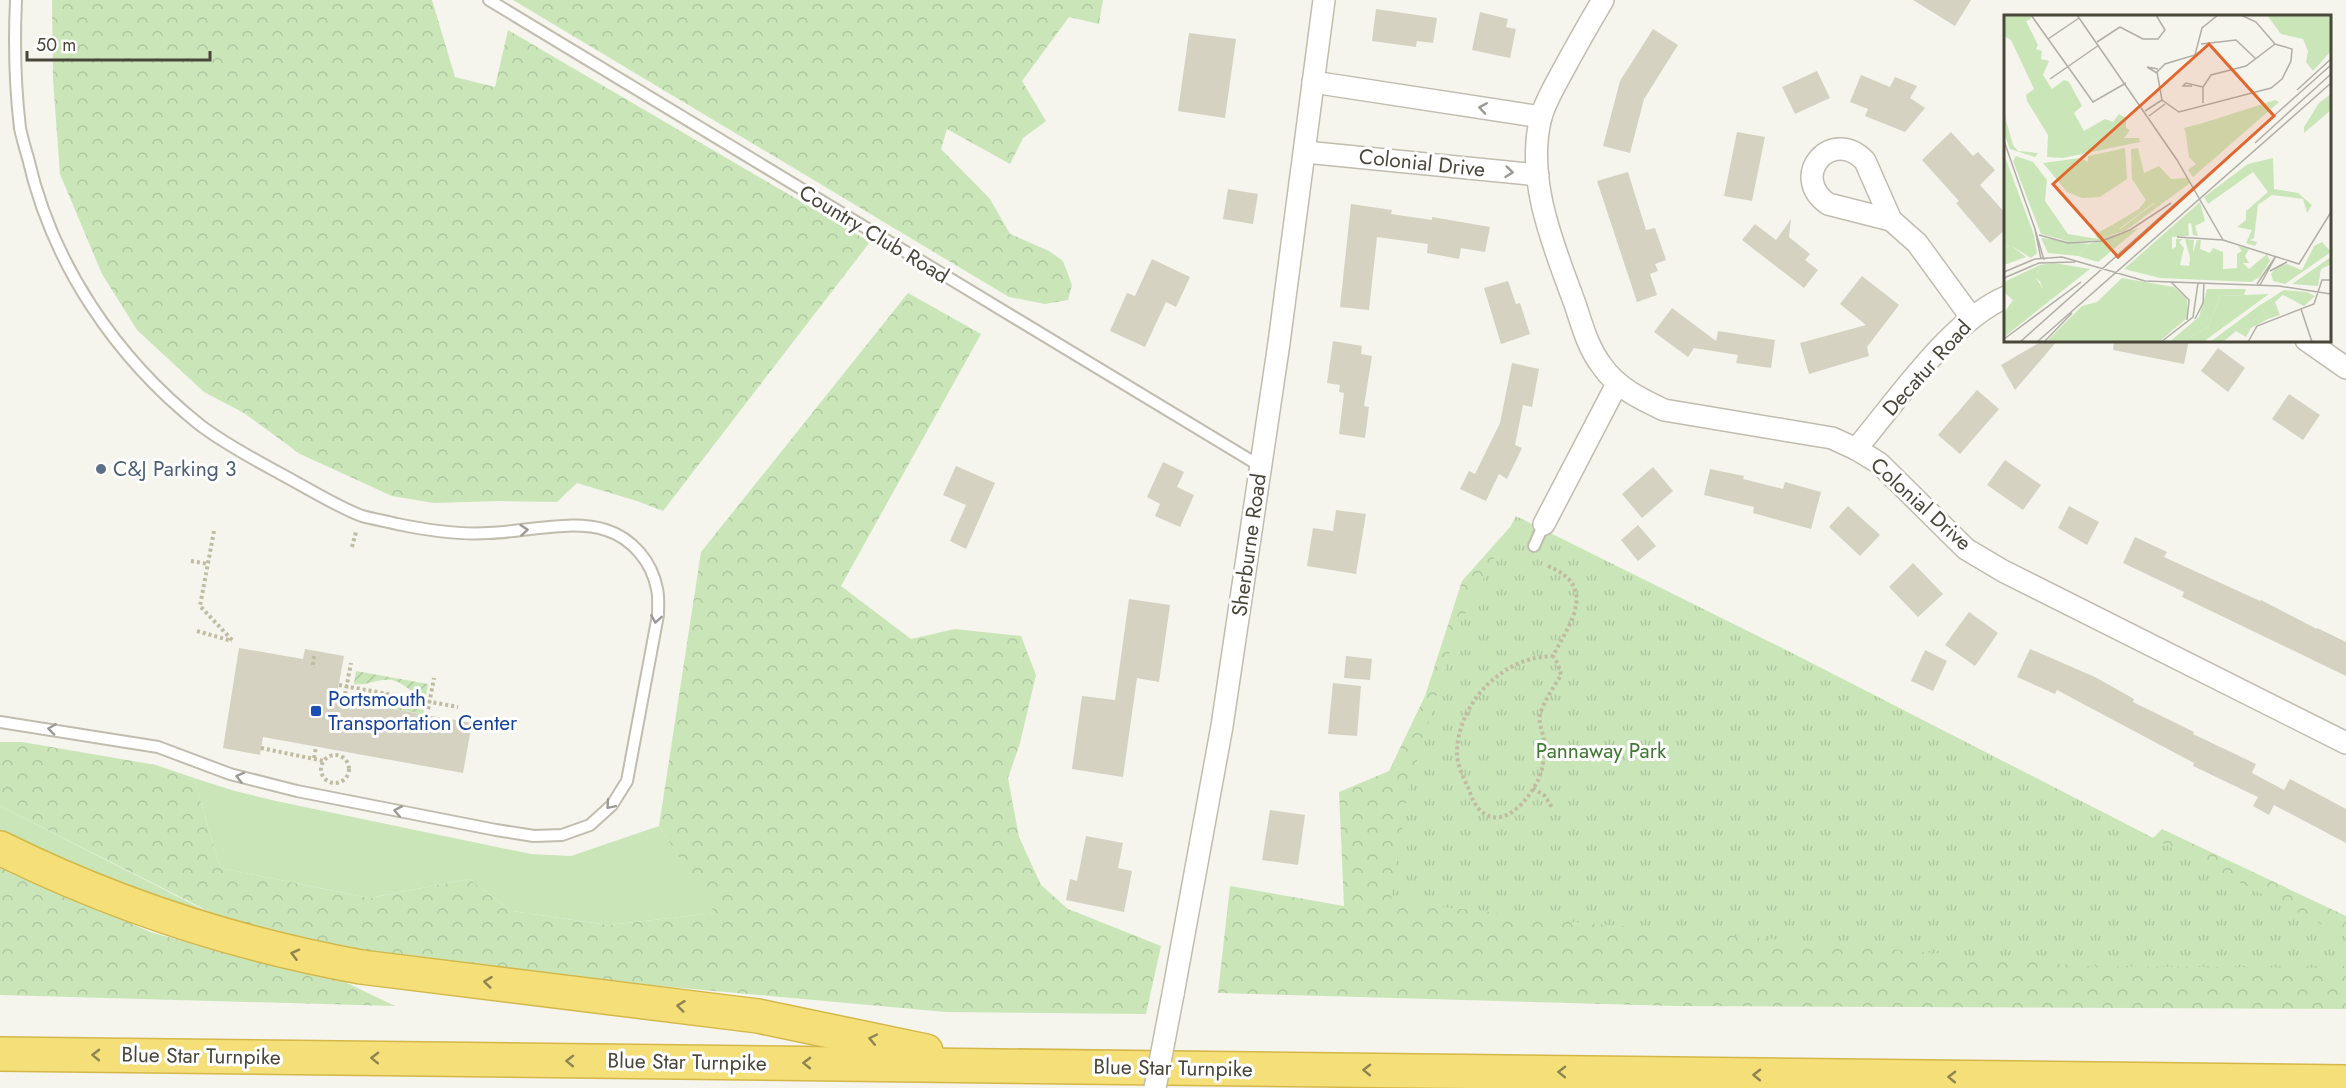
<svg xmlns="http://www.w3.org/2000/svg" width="2346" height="1088" font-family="Jost,sans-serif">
  <defs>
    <pattern id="forest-crowns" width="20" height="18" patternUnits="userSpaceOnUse" patternTransform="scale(1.5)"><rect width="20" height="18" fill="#cae6b9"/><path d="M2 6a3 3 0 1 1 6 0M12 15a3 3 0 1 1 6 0" fill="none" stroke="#afc7a0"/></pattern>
    <pattern id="park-tufts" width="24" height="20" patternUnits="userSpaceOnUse" patternTransform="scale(1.5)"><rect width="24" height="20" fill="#cae6b9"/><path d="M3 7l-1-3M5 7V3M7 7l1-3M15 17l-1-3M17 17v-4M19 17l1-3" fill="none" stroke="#afc7a0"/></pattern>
    <pattern id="garden-furrows" width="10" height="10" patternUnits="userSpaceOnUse" patternTransform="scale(1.5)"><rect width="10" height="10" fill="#cae6b9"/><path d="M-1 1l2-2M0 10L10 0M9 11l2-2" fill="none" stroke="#afc7a0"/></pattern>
  </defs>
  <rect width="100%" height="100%" fill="#f5f4ed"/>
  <!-- grass -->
  <g fill="#cae6b9">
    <path d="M194 778 235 791 276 801 531 854 571 856 659 826 716 913 608 925 512 911 469 879 369 898 220 868Z"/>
    <path d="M0 806 208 912 206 920 0 836Z"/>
  </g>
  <!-- forest -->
  <g fill="url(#forest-crowns)">
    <path d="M52 0H432L455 77 495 87 508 30 870 242 663 511 637 501 577 483 557 502 499 501 434 503 392 496 300 454 244 413 204 392 137 330 102 274 60 174 53 80Z"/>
    <path d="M513 0H1103L1099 24 1069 17 1022 81 1046 121 1023 138 1010 164 947 129 941 149 990 199 1010 234 1049 251 1063 261 1072 285 1068 300 1045 304 1009 297Z"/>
    <path d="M908 293 981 334 841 586 911 639 955 629 1021 636 1036 675 1020 743 1008 778 1019 837 1041 885 1068 909 1161 946 1146 1014 946 1012 450 967 249 930 208 911 0 806V742H22L156 765 194 778 220 868 369 898 469 879 512 911 608 925 715 913 659 826 701 552Z"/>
    <path d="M1511 526 1782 648 2153 838 2162 829 2346 916V1009L1675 1006 1218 993 1230 886 1344 906 1339 792 1389 771 1425 696 1462 581Z"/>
    <path d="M0 862 51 887 150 932 257 961 345 982 395 1006 0 995Z"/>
  </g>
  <!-- park -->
  <path fill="url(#park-tufts)" d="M1516 516 1782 648 2346 937V968L2083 966 1574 922 1391 901 1408 791 1456 631Z"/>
  <!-- garden -->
  <g fill="url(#garden-furrows)">
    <path d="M356 671 428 684 426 697C413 695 405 683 392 680 378 678 367 686 354 684Z"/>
    <path d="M364 694 381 697 379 706 348 701V696L363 699Z"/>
    <path d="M389 699 409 703 408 707 424 710 423 714 388 708Z"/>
  </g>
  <!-- building -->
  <g fill="#d6d2c2">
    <path d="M1913 0H1971L1955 26Z"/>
    <path d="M1376 9 1437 18 1433 43 1417 41 1416 47 1372 41Z"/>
    <path d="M1480 12 1508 19 1506 27 1516 29 1510 58 1472 50Z"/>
    <path d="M1653 29 1678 45 1644 99 1630 153 1603 146 1620 81Z"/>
    <path d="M1189 33 1236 39 1225 118 1178 111Z"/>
    <path d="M1817 71 1830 98 1795 114 1782 87Z"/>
    <path d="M1861 75 1890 87 1895 77 1917 86 1910 98 1925 108 1905 132 1865 116 1868 109 1850 102Z"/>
    <path d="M1737 132 1765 137 1752 201 1724 196Z"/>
    <path d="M1951 132 1973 156 1978 152 1995 170 1980 185 2006 214V229L1990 243 1956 203 1959 201 1922 160Z"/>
    <path d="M1628 172 1646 230 1655 228 1666 260 1655 264 1658 271 1650 274 1657 295 1637 302 1597 181Z"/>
    <path d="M1228 189 1258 194 1253 224 1223 219Z"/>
    <path d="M1351 204 1392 210 1391 214 1432 220V217L1490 227 1485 252 1461 248 1459 259 1427 253 1428 244 1377 237 1369 310 1340 307Z"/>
    <path d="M1791 219 1789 237 1810 254 1805 260 1818 270 1804 288 1742 240 1755 224 1776 240Z"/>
    <path d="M1152 259 1190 277 1176 307 1166 302 1145 347 1110 331 1127 293 1135 296Z"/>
    <path d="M1862 276 1899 305 1867 347 1869 356 1809 374 1800 343 1866 325 1840 304Z"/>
    <path d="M1508 281 1516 304 1520 303 1530 334 1501 344 1484 288Z"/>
    <path d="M1672 308 1716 341 1718 331 1775 340 1771 368 1736 363 1738 355 1694 348 1688 357 1654 332Z"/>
    <path d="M2044 340H2058L2015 390 2001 365Z"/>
    <path d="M2114 340H2189L2184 364 2113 350Z"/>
    <path d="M1333 341 1362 346 1361 354 1372 356 1364 406 1369 407 1365 438 1339 434 1344 393 1339 392 1340 385 1327 383Z"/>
    <path d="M2218 348 2245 368 2228 392 2201 371Z"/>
    <path d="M1512 363 1539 369 1532 407 1523 405 1515 445 1522 448 1507 479 1499 474 1486 501 1460 489 1469 471 1475 474 1500 423Z"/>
    <path d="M1977 390 1999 409 1960 454 1938 435Z"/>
    <path d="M2289 394 2320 415 2303 440 2272 419Z"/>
    <path d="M2005 460 2041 485 2023 510 1987 485Z"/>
    <path d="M1163 462 1184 472 1177 487 1194 495 1180 527 1155 516 1160 504 1147 497Z"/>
    <path d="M956 466 995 483 966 549 950 541 966 505 943 495Z"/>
    <path d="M1653 467 1673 491 1642 518 1622 494Z"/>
    <path d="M1710 469 1744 476 1743 479 1783 489 1785 482 1821 492 1811 529 1753 513 1754 507 1704 495Z"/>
    <path d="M1848 506 1880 535 1860 556 1829 527Z"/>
    <path d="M2069 506 2099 522 2087 545 2058 528Z"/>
    <path d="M1336 510 1366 514 1356 574 1307 566 1313 528 1333 531Z"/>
    <path d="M1638 525 1656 546 1638 561 1621 540Z"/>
    <path d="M2135 537 2167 552 2164 557 2260 601 2261 600 2317 629V628L2346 642V676L2182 597 2184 592 2123 563Z"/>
    <path d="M1913 563 1943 594 1918 617 1889 587Z"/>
    <path d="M1129 599 1170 605 1159 682 1137 678 1123 777 1072 769 1082 696 1115 700Z"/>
    <path d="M1969 612 1998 633 1975 666 1945 645Z"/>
    <path d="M239 648 303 659 305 649 344 656 336 699 472 723 463 773 263 737 260 755 223 748Z"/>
    <path d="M2030 649 2095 677 2134 699 2133 702 2194 732 2193 734 2256 764 2252 773 2284 790 2290 779 2346 809V843L2274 805 2269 815 2253 806 2258 797 2193 766 2194 763 2057 690 2055 694 2017 677Z"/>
    <path d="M1925 650 1947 661 1933 691 1911 681Z"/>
    <path d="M1346 656 1372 659 1370 680 1344 678Z"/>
    <path d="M1333 683 1361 686 1357 736 1328 734Z"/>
    <path d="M1270 810 1305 815 1298 865 1262 860Z"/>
    <path d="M1086 836 1123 843 1118 868 1132 871 1124 912 1066 900 1070 879 1077 881Z"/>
  </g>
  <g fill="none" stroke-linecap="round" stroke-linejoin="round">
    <!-- lane casing -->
    <g stroke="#c0bdaf" stroke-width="14">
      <g id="lane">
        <path d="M489 0 1260 466"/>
        <path d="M1534 546 1544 524"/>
        <path d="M0 722 158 747 230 774 297 791 496 830 534 836 562 835 590 825 612 805 627 781 658 615C658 607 659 597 657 589 652 562 632 538 606 530 572 519 524 532 489 533 459 535 426 530 397 524 385 521 373 519 362 516 337 507 304 486 279 473 252 458 225 444 200 425 116 358 52 264 28 158 25 148 22 138 20 128 15 86 14 43 16 0"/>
      </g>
    </g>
    <!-- street casing -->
    <g stroke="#c0bdaf" stroke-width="24">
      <g id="street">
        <path d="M1603 0C1588 25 1574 50 1560 76 1553 89 1545 103 1541 117 1525 179 1554 247 1575 304 1582 325 1588 348 1602 366 1617 388 1641 399 1664 410L1832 438 1856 449 1879 463 1966 549 2003 571 2346 743"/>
        <path d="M1313 82 1541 117"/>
        <path d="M1305 152 1538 175"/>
        <path d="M1891 220 1828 204C1788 176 1832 126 1865 161L1891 220 1917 243 1971 317"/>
        <path d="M2306 340 2346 368"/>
        <path d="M1856 449C1896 402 1950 321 2006 297"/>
        <path d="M1544 524 1617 384"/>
        <path d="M1173 994 1222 726 1279 343 1324 0"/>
      </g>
    </g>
    <!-- highway casing -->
    <g stroke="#d4b748" stroke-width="36">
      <g id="highway">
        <path d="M0 848C115 905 235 944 361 967L758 1016 926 1051"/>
        <path d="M0 1054 2346 1082"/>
      </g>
    </g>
    <!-- path -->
    <g stroke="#c1bba2" stroke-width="4" stroke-dasharray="3 3" stroke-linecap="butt">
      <path d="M214 531 200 606 233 641"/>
      <path d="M352 547 356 532"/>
      <path d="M191 561 208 564"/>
      <path d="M1548 566C1598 587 1571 621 1553 656L1558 664 1561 675C1554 687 1543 702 1540 715 1538 725 1544 733 1544 742 1545 754 1543 772 1537 782 1528 800 1503 831 1481 811 1474 805 1471 796 1468 787 1463 777 1457 764 1457 753 1457 727 1470 702 1488 684 1508 666 1526 657 1553 656"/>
      <path d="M197 631 232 641"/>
      <path d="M313 665 314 656"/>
      <path d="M339 685 458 707"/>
      <path d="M344 700 351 663"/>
      <path d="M383 707 385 693"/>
      <path d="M427 715 434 678"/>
      <path d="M261 748 324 761"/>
      <circle cx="335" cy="769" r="14"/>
      <path d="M314 758 316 747"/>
      <path d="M1533 788 1545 796 1553 809"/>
    </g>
    <!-- lane -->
    <use href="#lane" stroke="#fff" stroke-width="10"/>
    <!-- street -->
    <use href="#street" stroke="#fff" stroke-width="21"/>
    <!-- highway -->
    <use href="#highway" stroke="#f4df78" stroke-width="33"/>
    <!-- street-bridge casing -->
    <g stroke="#c0bdaf" stroke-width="24" stroke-linecap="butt">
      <path id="street-bridge" d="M1155 1088 1173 994"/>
    </g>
    <!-- street-bridge -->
    <use href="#street-bridge" stroke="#fff" stroke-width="21"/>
  </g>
  <!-- one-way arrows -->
  <defs><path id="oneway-chevron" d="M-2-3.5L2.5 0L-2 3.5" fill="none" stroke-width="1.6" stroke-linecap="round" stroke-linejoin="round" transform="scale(1.5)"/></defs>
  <g stroke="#9b9993">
    <use href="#oneway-chevron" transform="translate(1483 108) rotate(-171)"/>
    <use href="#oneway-chevron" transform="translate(1509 172) rotate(6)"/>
    <use href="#oneway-chevron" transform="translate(524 530) rotate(-5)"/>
    <use href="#oneway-chevron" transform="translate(656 619) rotate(99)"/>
    <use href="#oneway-chevron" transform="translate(52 729) rotate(-172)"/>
    <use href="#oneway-chevron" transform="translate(240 777) rotate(-166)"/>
    <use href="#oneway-chevron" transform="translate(610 805) rotate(131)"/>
    <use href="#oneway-chevron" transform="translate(398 811) rotate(-169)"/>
  </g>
  <g stroke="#8d8353">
    <use href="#oneway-chevron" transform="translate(295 954) rotate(-166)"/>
    <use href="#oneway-chevron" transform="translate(488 982) rotate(-173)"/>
    <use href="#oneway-chevron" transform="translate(681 1006) rotate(-173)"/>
    <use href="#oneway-chevron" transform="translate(873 1039) rotate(-168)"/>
    <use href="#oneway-chevron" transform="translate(96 1055) rotate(-179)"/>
    <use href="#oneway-chevron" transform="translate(375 1058) rotate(-179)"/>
    <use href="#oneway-chevron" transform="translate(570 1061) rotate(-179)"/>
    <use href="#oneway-chevron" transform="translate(807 1063) rotate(-179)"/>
    <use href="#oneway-chevron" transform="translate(1367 1070) rotate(-179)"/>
    <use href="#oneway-chevron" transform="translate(1562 1072) rotate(-179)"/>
    <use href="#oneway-chevron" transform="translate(1757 1075) rotate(-179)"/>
    <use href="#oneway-chevron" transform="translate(1952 1077) rotate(-179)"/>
  </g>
  <!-- markers -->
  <circle fill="#5c6f8a" stroke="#fff" stroke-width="2" cx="101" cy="469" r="6"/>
  <rect fill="#1a4fb4" stroke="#fff" stroke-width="2" x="310" y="705" width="12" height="12" rx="3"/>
  <g text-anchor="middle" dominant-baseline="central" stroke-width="6" stroke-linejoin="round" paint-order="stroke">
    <!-- street labels -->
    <g font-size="21" fill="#49463a" stroke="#fff">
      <text transform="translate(1422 163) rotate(6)">Colonial Drive</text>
      <text transform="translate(874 234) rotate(31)">Country Club Road</text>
      <text transform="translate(1927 368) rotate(-48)">Decatur Road</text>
      <text transform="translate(1921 504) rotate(42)">Colonial Drive</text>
      <text transform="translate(1249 545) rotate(-82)">Sherburne Road</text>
      <text transform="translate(201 1056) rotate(1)">Blue Star Turnpike</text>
      <text transform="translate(687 1062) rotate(1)">Blue Star Turnpike</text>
      <text transform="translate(1173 1068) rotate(1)">Blue Star Turnpike</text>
    </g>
    <!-- service labels -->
    <g font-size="21" fill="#4e5e75" stroke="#fff" text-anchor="start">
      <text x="113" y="469">C&amp;J Parking 3</text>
    </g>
    <!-- transit labels -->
    <g font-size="21" fill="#164399" stroke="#fff" text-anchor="start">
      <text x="328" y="699">Portsmouth<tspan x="328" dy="24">Transportation Center</tspan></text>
    </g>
    <!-- park labels -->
    <g font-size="21" fill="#407830" stroke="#fff">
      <text x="1601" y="751">Pannaway Park</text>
    </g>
  </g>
  <!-- overview -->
  <g transform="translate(2004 15)">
    <rect width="327" height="327" fill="#f5f4ed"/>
    <path d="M0 98 9 130 14 136 34 138 31 142 6 134 0 119ZM0 139 30 220 33 238 27 243 8 231 0 232ZM12 141 29 147 43 165 41 186 64 219 94 224 117 218 99 225 67 227 37 219 9 146ZM142 185 151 187 115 214 108 210 135 194ZM37 223H38L85 229 74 241 44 238ZM266 284 276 300 264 304 256 290Z" fill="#cae6b9"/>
    <path d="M0 0H26L27 4 22 6 34 30 32 34 38 36 37 44 45 46 39 60 48 74 60 65 65 67 78 91 70 98 80 116 101 104 109 107 115 99 122 103V113L126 115 120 123H135L136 127 59 143 43 142 44 120 23 86 22 80 30 74 7 25 0 21ZM263 0H327V36L309 56 302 47 304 36 299 24 277 19ZM327 79V95L300 118V112L315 88ZM271 85 275 87 189 162 184 155 192 149 185 142 181 114ZM121 133 123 164 96 182 78 183 63 177 39 148 76 143 84 147V141ZM134 133 140 158 155 151 167 164 183 163 186 168 121 216 94 224 91 220 95 217 108 210 116 214 151 188 142 185 128 164 127 134ZM269 143 270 174 294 178 308 190 303 198 299 184 268 180 254 190 250 223 246 225 253 227 251 231 242 228 248 215 233 212 242 205V196L264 177 249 157 204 189 200 182 244 149ZM196 187 201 206 191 211 194 221 189 220 187 208 184 209 185 221 168 222V234L172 232V224H179L175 227 180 233 176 250 185 251 186 243 181 224 190 225 189 238 193 225H197L196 234 206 238 209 233 219 237V254L233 253V239L238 236 234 231 245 234 241 241 245 248H239L245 254 263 239 266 246 256 262 247 267 156 263 120 254ZM135 213 94 247 74 241 85 229ZM318 227 327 237 281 269 269 266 267 259 274 251 283 249 298 255 310 231ZM8 231 22 242 0 250V232ZM327 242V249L317 254 314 271 288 269ZM50 248 86 254 0 322V304L32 263 39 274 33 258 36 250ZM118 263 170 272 183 284V303L155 327H42L78 291 93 287ZM203 274H242L240 280 216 281 204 312 178 327H165L195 302ZM280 275 303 277 311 281 300 291 279 280 271 287 276 300 266 284ZM256 290 264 304 247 313 242 322 232 316 219 327H206Z" fill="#cae6b9"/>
    <path d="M36 250 33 258 42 272 32 263 1 306 0 298 9 285 1 278 0 267ZM265 279 199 327H178L204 312 216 281ZM180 293 179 301 146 327H136Z" fill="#cae6b9"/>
    <path d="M267 90 245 109 195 146 180 113Z" fill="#cae6b9"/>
    <path fill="none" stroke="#b0aea5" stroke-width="1.5" d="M27 0 89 87 122 68M73 0 173 145 219 225M214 0 198 13 191 40 161 49 153 57 158 85 175 97 267 73 278 64 287 46 288 34 271 29 252 7 237 0M116 12 139 24H154L161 15 152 0M44 24 75 3M93 27 116 12M197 29 232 25 252 44M153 58 143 52 154 54M46 64 95 30M188 71H179L182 68 199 72M293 75 327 44M199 88V72L207 60 242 51 271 29M141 96 158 85M145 101 161 89M0 126 31 214 37 244M251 128 327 59M31 214 40 245M35 220 64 228 98 226 126 215 167 188M173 222 219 225 295 249 327 197M266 256 283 247M0 257 31 244 58 242 141 266 275 271 327 279M0 263 35 248 71 247M167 267 185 285 183 305M253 269 272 241M256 270 272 241M297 294 308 327M191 304 199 288 200 268M0 324 77 267M16 327 327 50M33 327 327 68M40 327 68 298M157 327 189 302 194 268M244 327 253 311 310 289 318 265H327"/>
    <path fill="#e3662e" fill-opacity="0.15" stroke="#e3662e" stroke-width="3" d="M205 29 270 101 114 242 49 169Z"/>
    <rect width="327" height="327" fill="none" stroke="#49463a" stroke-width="3"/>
  </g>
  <!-- scale -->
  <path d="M27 51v9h183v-9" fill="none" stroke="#49463a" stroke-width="3"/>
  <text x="36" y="51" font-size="18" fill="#49463a" stroke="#ffffff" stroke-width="4.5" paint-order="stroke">50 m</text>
</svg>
